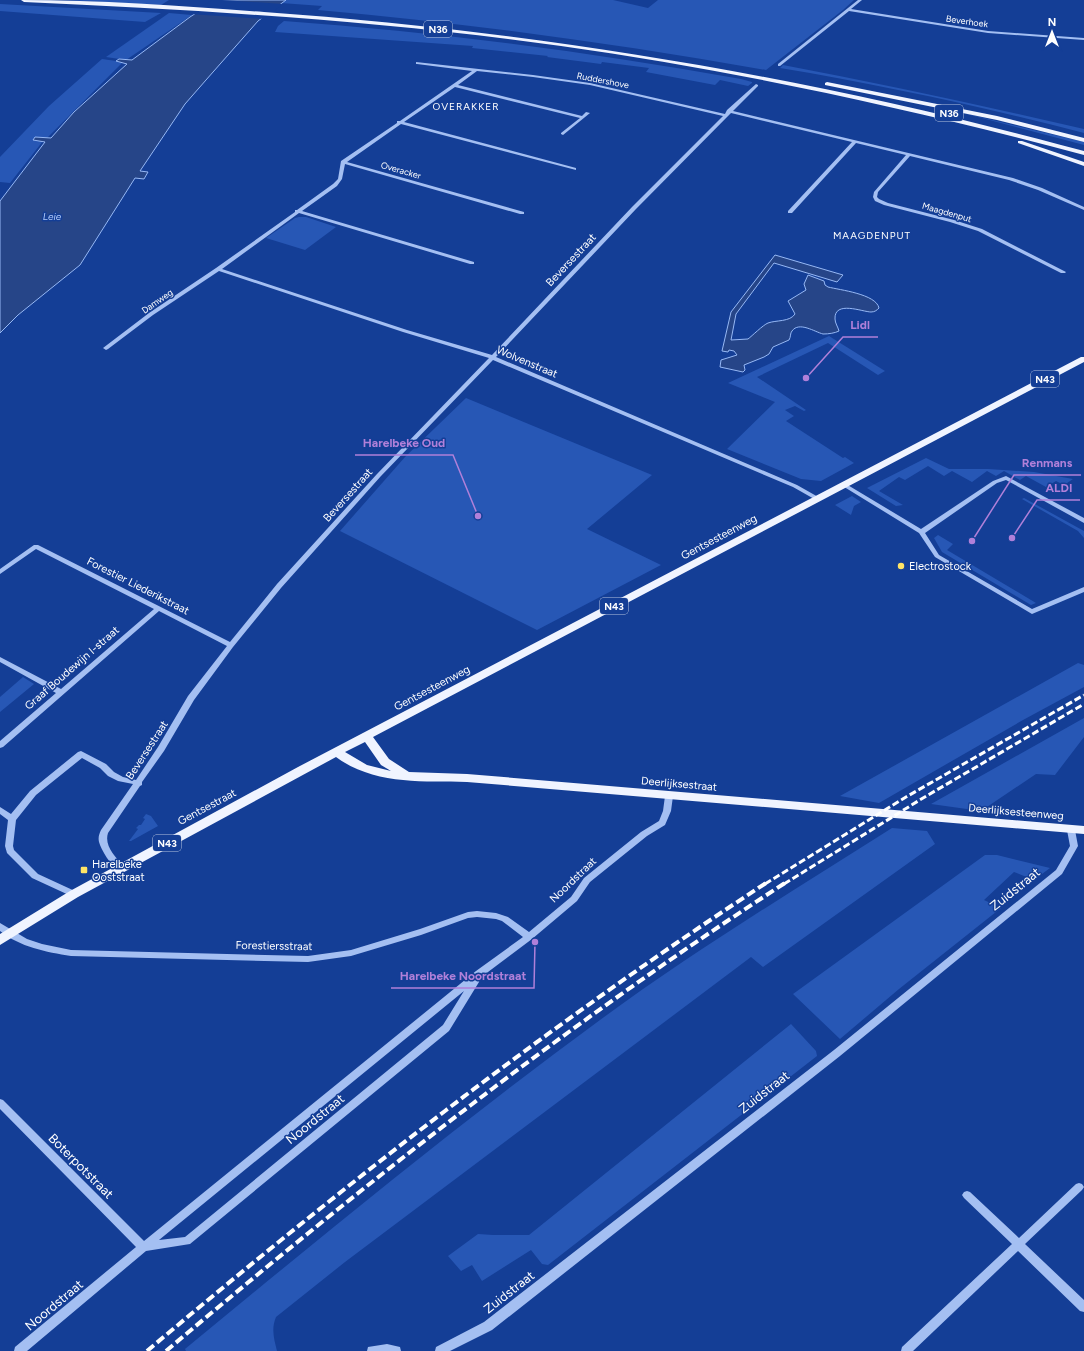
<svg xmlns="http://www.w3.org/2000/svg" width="1084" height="1351" font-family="Figtree,sans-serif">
  <rect width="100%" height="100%" fill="#143e96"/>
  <!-- green -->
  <g fill="#2757b5">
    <path d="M63 0H169L161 5Z"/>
    <path d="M286 0H613L648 8 658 0H854L843 10 766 70C617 44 468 23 318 10L322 6 281 3Z"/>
    <path d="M0 4 161 13 145 22 0 11Z"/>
    <path d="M169 13 192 15 126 60 106 57Z"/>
    <path d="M284 21C438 32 590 52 741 79L752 82V83L748 86 720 80 715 85 646 72 649 68 602 62 601 64 547 57 548 56 472 48 473 46 275 32 278 26Z"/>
    <path d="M102 59 123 62 47 138 35 137 33 140 43 141 10 183 0 182V157L49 106Z"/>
    <path d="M783 65C884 84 984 106 1084 129V133C984 107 882 85 780 68Z"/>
    <path d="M955 111 1084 142V145Z"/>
    <path d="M299 217H306L336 227 305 250 266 238 295 218Z"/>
    <path d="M829 336 885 371 878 375 828 343 757 377 806 410 804 411 795 406 785 410 794 416 786 421 843 458 845 457 854 463 821 481 801 479 727 449 775 402 728 383Z"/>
    <path d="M466 398 652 475 587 529 661 565 537 630 340 531 405 457Z"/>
    <path d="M926 458 949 469H988L1034 472 1073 479 1064 485 1056 481 1046 487 1026 476 1020 480 1004 471 996 476 987 471 972 482 952 471 944 476 928 466 905 480 899 477 879 491 903 505 896 506 867 488Z"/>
    <path d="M852 496 861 502 854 506 851 515 835 505Z"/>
    <path d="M1024 498 1084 531V538L1078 531 1022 499Z"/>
    <path d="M938 535 953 544 947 550 1036 603 1031 605 942 552 934 538Z"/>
    <path d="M1078 663 1084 665V687L1023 720 879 803 840 796Z"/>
    <path d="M23 677 34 684 0 712V697Z"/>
    <path d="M1084 718V737L1055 775 1036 774 981 811 931 804Z"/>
    <path d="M146 814 151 816 158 826 131 841H129L138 829 136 828 139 825H141L145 819 143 818Z"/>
    <path d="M892 828 927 831 935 844 763 967 751 957 345 1262 276 1317C271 1329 274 1339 277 1351H186L185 1349C321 1237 458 1124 600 1020 694 951 794 890 892 828Z"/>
    <path d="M985 855H997L1050 868 1034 880 1014 872 984 900 1001 908 899 989 840 1039 793 994Z"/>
    <path d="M791 1024 816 1051 817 1056 548 1265 542 1264 531 1250 482 1281 472 1265 461 1271 448 1256 478 1234 493 1235H529Z"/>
  </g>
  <!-- water -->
  <g fill="#264588" stroke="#96b8f5">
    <path d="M216 0H286L258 21 206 80 185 104 140 171 148 172 144 179 135 178 80 265 18 315 0 333V201L45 142 33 140 35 137 51 138 74 112 127 64 116 61 119 59 132 60 190 17Z"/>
    <path d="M775 255 843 275 837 282 774 263 736 314 731 340 748 339C752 336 763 325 768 323 776 320 790 322 795 314L788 301 806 290 804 284 808 275 824 281 825 285 828 287C840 290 876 294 879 308 877 310 875 312 871 312 863 312 834 300 835 319 835 323 838 327 839 331 835 333 829 334 823 334 815 332 799 321 792 331 790 333 791 337 789 340L773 347 769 354 764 357 744 365 745 370 743 372 720 367 721 360 737 355 734 351 729 350 728 352 722 351 731 312Z"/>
  </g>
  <!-- pier -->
  <path fill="#143e96" d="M212 0H222L283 4 264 19 190 14Z"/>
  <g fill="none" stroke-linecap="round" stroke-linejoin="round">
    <!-- minor -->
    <g fill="#a4bff2" fill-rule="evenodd">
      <path d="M858 0H862L851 9 988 31 1084 38V40L988 33 849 11 780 66H778V64Z"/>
      <path d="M416 62 533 75 590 83 725 114 727 110 756 84 758 85V86L733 111 1013 178 1042 188 1084 207V210L1038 190 1009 180 910 156 878 192 877 197 879 199 888 203 954 220 982 229 1066 272 1065 273H1061L978 231 950 222 884 205 875 201 873 197 874 192 906 155 856 143 792 213H788V211L852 142 731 113 636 209 496 357 797 485 820 498 821 499 820 500H816L793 487 493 360 381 476 281 588 233 647 194 700 164 751 142 782V785L140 786 108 833C104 846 115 856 123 866L124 868 123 870C120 871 119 872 117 870 111 865 101 850 99 842 98 838 99 834 101 830L133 784 118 781 108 776 100 768 82 758 36 795 16 820 13 846 14 850 38 874 77 892 78 894 77 896 74 897 71 896 32 878 7 853 5 846 8 820 0 814V807L11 814 30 791 78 752 81 751 106 764 114 772 123 777 136 780 158 747 188 696 227 646 159 611 3 747 0 748V741L56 693 0 662V657L61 689 154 609 36 549 0 574V569L34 545H38L230 642 277 584 377 474 489 358 403 332 219 271 153 315 108 349 106 350 103 348 149 313 216 268 295 212V210H297L333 184 338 179 341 161 397 123V121H400L472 71 417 64H416ZM477 71 533 77 590 85 723 116 632 207 492 355 407 330 222 269 299 213 470 264H474V262L302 211 337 186 342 179 345 164 520 214H524V212L347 162 401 124 576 170V168L404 122 455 87 580 118 561 133V134L563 135 590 113 586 112 582 116 458 85Z"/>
      <path d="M1006 476 1084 518V523L1006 480 997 483 925 533 939 555 1032 609 1084 587V592L1032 614 935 557 919 533 841 485 844 483 846 484 921 529 993 481Z"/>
      <path d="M669 793 672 794 673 796 671 811 665 825 647 836 590 882 577 901 532 939 480 978 479 982 449 1031 190 1244 146 1251 27 1351H14L15 1347 136 1247 0 1109V1099L3 1100 144 1241 476 971 523 937 502 921 496 919 477 917 468 918 421 935 351 956 308 962 71 956C46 952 20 947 0 931V923L27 939 42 944 71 950 308 956 351 950 420 929 468 912 477 911 496 913 508 917 529 932 571 897 584 878 641 832 659 821 663 811 665 796 666 794ZM464 991 443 1025 185 1237 159 1240Z"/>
      <path d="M1071 827 1074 828 1075 830 1078 846 1062 874 840 1056 492 1330 450 1351H435L436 1347 484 1322 834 1050 1056 870 1070 846 1067 830 1068 828Z"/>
      <path d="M1079 1183 1082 1184 1084 1187 1082 1190 1025 1244 1084 1300V1312L1080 1311 1018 1251 913 1351H901L902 1347 1012 1244 964 1198 962 1195 964 1192 967 1191 970 1192 1019 1238 1076 1184Z"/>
      <path d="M387 1344 400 1347 401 1351H367L368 1347Z"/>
    </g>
    <!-- major -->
    <g fill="#f0f4ff" fill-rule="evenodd">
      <path d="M21 0C102 0 183 6 264 12 534 31 800 75 1061 145L1084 151V155C912 109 738 71 561 46 383 21 204 10 24 2Z"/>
      <path d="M827 82 997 116 1084 138V142L997 120 825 85V83Z"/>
      <path d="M1018 141H1022L1084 162V166L1018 143Z"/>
      <path d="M1081 357H1084V362L373 737 389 759 409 772 467 774 1084 826V834L467 782C422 781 374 785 336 757L78 897 0 945V934L70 891 298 767ZM365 742 381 765 391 771 367 765 345 752Z"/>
    </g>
    <!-- rail-far1 -->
    <g stroke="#fff" stroke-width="3" stroke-dasharray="7 3" stroke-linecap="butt">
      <path d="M765 884 906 797 1084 695"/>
      <path d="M784 884 923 798 1084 704"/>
    </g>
    <!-- rail -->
    <g stroke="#fff" stroke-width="4" stroke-dasharray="9 4" stroke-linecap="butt">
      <path d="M147 1351C345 1184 549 1025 766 883"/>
      <path d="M166 1351C364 1184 567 1024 785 883"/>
    </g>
  </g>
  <!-- markers -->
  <g fill="#ffe466" stroke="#143e96" stroke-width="1.5">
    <circle cx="901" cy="566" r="4"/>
    <rect x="80" y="866" width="8" height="8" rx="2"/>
  </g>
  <g text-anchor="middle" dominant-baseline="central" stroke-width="3" stroke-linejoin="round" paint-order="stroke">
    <!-- far-street labels -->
    <g font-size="9" fill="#fff" stroke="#143e96">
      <text transform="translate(967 21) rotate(8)">Beverhoek</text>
      <text transform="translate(603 80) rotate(11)">Ruddershove</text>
      <text transform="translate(401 170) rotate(16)">Overacker</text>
      <text transform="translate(947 212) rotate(16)">Maagdenput</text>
      <text transform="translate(157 301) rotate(-35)">Damweg</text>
    </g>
    <!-- shield labels -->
    <g fill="#143e96" stroke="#b8c5e0" stroke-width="1">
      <rect x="424" y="21" width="28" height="16" rx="3"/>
      <rect x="935" y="105" width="28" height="16" rx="3"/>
      <rect x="1031" y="371" width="28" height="16" rx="3"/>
      <rect x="600" y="598" width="28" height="16" rx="3"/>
      <rect x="153" y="835" width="28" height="16" rx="3"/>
    </g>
    <g font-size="10" font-weight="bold" fill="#fff">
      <text x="438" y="29">N36</text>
      <text x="949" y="113">N36</text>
      <text x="1045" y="379">N43</text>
      <text x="614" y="606">N43</text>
      <text x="167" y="843">N43</text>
    </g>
    <!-- far-neighbourhood labels -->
    <g font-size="10" letter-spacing="1" fill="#fff" stroke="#143e96">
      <text x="466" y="106">OVERAKKER</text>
      <text x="872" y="235">MAAGDENPUT</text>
    </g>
    <!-- far-water labels -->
    <g font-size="10" font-style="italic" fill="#b1caf9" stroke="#143e96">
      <text x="52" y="216">Leie</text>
    </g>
    <!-- street labels -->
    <g font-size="11" fill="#fff" stroke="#143e96">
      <text transform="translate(571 260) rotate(-47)">Beversestraat</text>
      <text transform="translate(527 362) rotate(23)">Wolvenstraat</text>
      <text transform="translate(348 495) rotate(-48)">Beversestraat</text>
      <text transform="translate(719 537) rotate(-28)">Gentsesteenweg</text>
      <text transform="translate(138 586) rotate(27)">Forestier Liederikstraat</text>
      <text transform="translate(72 668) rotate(-41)">Graaf Boudewijn I-straat</text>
      <text transform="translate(432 688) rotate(-28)">Gentsesteenweg</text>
      <text transform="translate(147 750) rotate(-57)">Beversestraat</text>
      <text transform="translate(679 784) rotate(5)">Deerlijksestraat</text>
      <text transform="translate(207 807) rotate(-28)">Gentsestraat</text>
      <text transform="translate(1016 812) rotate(5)">Deerlijksesteenweg</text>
      <text transform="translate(573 880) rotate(-44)">Noordstraat</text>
      <text transform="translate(274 946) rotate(1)">Forestiersstraat</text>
    </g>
    <!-- poi labels -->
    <g font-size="11" fill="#fff" stroke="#143e96" text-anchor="start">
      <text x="909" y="566">Electrostock</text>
      <text x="92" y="864">Harelbeke<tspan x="92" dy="13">Ooststraat</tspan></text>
    </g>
    <!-- near-street labels -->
    <g font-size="13" fill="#fff" stroke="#143e96">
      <text transform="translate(1015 889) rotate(-39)">Zuidstraat</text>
      <text transform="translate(764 1092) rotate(-38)">Zuidstraat</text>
      <text transform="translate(315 1119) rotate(-39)">Noordstraat</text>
      <text transform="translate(81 1166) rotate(45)">Boterpotstraat</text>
      <text transform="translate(509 1292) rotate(-38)">Zuidstraat</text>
      <text transform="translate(54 1305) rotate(-40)">Noordstraat</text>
    </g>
  </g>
  <!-- callouts -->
  <path fill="none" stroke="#b080d9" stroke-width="1.5" d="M806 378L843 337H878M478 516L453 455H355M972 541L1014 475H1081M1012 538L1037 500H1080M535 942L534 988H391"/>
  <g fill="#b080d9" stroke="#143e96" stroke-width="1.5">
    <circle cx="806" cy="378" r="4"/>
    <circle cx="478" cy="516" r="4"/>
    <circle cx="972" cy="541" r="4"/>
    <circle cx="1012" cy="538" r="4"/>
    <circle cx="535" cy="942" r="4"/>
  </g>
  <g font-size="12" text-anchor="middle" font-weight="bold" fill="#b080d9" stroke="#143e96" stroke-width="3" stroke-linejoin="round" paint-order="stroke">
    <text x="860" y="329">Lidl</text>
    <text x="404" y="447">Harelbeke Oud</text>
    <text x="1047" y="467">Renmans</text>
    <text x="1059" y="492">ALDI</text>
    <text x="463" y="980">Harelbeke Noordstraat</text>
  </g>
  <!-- north arrow -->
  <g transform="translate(1052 32)" stroke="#143e96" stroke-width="3" paint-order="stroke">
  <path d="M0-3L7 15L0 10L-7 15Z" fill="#ffffff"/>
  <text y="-6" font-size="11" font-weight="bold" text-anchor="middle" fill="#ffffff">N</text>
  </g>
</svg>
